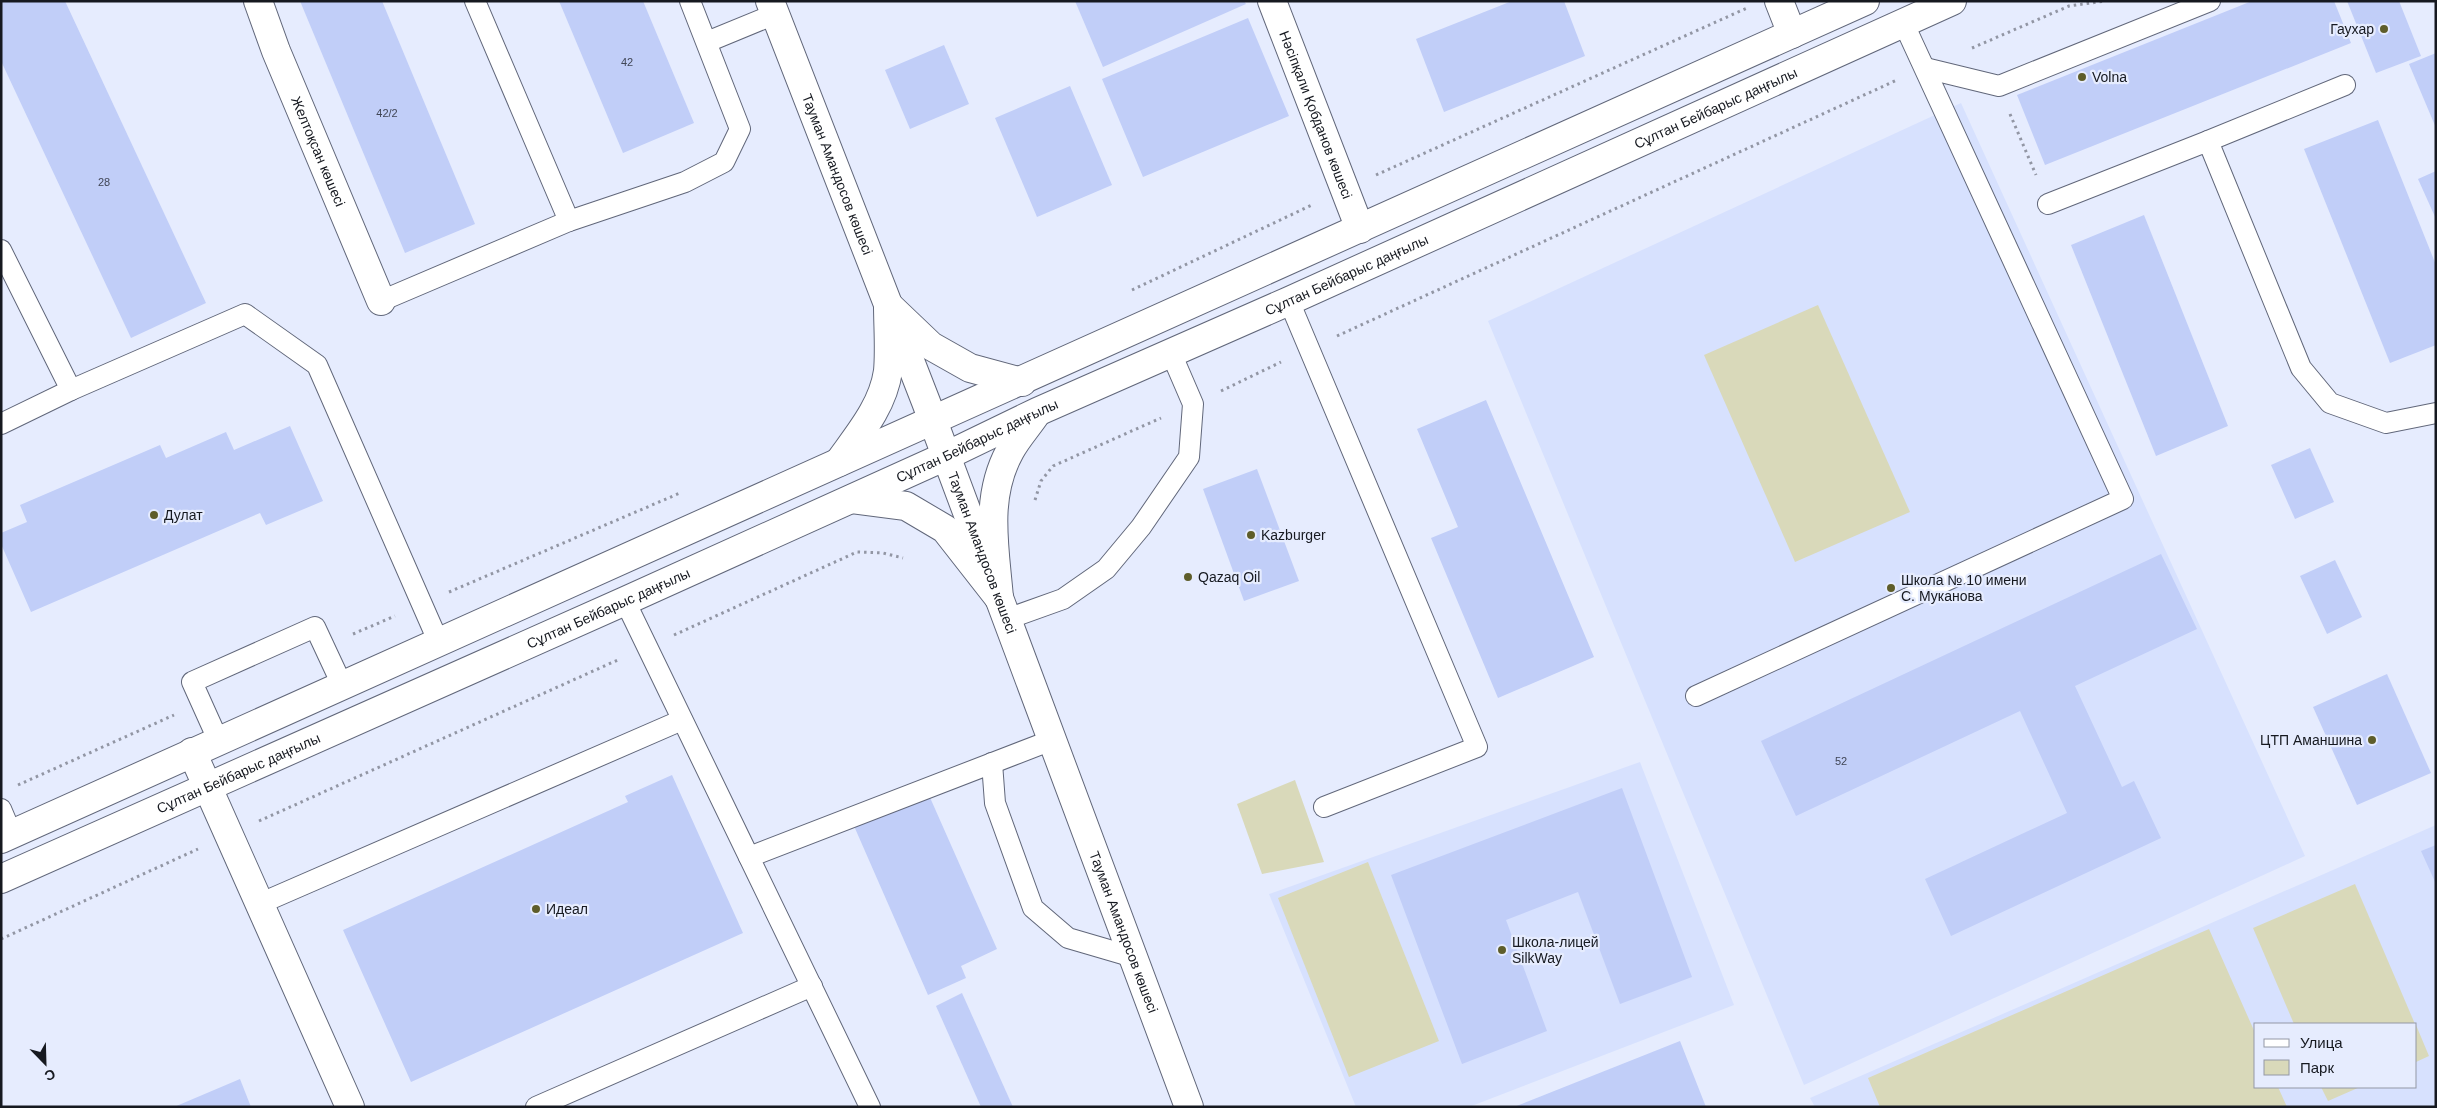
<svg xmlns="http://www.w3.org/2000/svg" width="2437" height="1108" font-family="Arial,sans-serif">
  <rect width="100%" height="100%" fill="#e6ecfe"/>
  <!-- built -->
  <g fill="#d7e1fe" fill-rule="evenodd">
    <path d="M1961 103 2305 856 1804 1085 1488 321Z"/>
    <path d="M1640 762 1734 1005 1469 1107H1356L1269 894Z"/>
    <path d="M2436 825V1107H1815L1810 1098ZM2256 1024H2416V1087H2256Z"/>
  </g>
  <!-- green -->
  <g fill="#d9d9ba">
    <path d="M1818 305 1910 512 1795 562 1704 355Z"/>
    <path d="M1295 780 1324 862 1262 874 1237 804Z"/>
    <path d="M1368 862 1439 1041 1349 1077 1278 898Z"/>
    <path d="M2355 884 2415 1024H2294L2253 928Z"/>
    <path d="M2209 929 2256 1035V1087H2278L2287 1107H1880L1868 1078Z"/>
    <path d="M2416 1025 2429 1056 2416 1062Z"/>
    <path d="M2321 1087H2360L2328 1101Z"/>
  </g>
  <!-- building -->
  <g fill="#c1cef8">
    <path d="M1 1H65L206 303 131 338 1 61Z"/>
    <path d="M300 1H382L475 224 405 253Z"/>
    <path d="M559 1H643L694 123 623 153Z"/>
    <path d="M1075 1H1244L1246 4 1103 67Z"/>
    <path d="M1512 1H1564L1585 56 1444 112 1416 39Z"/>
    <path d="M2252 1H2334L2351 43 2045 165 2017 95Z"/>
    <path d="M2347 1H2399L2421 56 2376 73Z"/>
    <path d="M1248 18 1289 116 1143 177 1102 79Z"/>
    <path d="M944 45 969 104 910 129 885 70Z"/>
    <path d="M2436 53V128L2409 64Z"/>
    <path d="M1070 86 1112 185 1037 217 995 118Z"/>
    <path d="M2378 120 2436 265V345L2390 363 2304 149Z"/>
    <path d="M2436 171V219L2418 179Z"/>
    <path d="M2144 215 2228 426 2156 456 2071 245Z"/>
    <path d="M1486 400 1594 657 1498 698 1431 538 1458 527 1417 429Z"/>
    <path d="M290 426 323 501 266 525 260 513 31 612 1 544V533L27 522 20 505 160 445 166 458 226 432 234 450Z"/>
    <path d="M2310 448 2334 502 2295 519 2271 465Z"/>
    <path d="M1257 469 1299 581 1244 601 1203 489Z"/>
    <path d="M2161 554 2197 629 2075 686 2122 787 2134 781 2161 838 1951 936 1925 879 2067 813 2020 711 1796 816 1761 741Z"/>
    <path d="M2335 560 2362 617 2327 634 2300 576Z"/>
    <path d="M2387 674 2431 773 2357 805 2313 707Z"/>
    <path d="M672 775 743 933 411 1082 343 930 628 802 625 796Z"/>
    <path d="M1622 788 1692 977 1620 1004 1578 892 1506 920 1547 1031 1462 1064 1391 875Z"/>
    <path d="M928 793 997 949 961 966 966 978 928 995 854 826Z"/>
    <path d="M2436 845V884L2421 851Z"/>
    <path d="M962 993 1013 1107H981L936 1006Z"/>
    <path d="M1680 1041 1706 1107H1514Z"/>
    <path d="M240 1079 251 1107H174Z"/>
  </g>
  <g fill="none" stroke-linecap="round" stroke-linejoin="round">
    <!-- service casing -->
    <g stroke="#61677a" stroke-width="22">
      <g id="service">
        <path d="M475 1 569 221"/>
        <path d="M707 42 775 14"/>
        <path d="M1925 68 1999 86 2210 1"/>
        <path d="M2208 141 2345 85"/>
        <path d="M2048 204 2208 141 2301 368 2330 403 2386 423 2436 413"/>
        <path d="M1 250 71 390 1 424"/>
        <path d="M381 301 569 221 685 182 724 162 740 129 690 1"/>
        <path d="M1289 301 1477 747 1324 807"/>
        <path d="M71 390 245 314 317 365 439 643"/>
        <path d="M625 601 870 1107"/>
        <path d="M1007 619 1063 599 1106 569 1141 527 1189 457 1193 404 1171 353"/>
        <path d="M1696 696 2123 499 1903 22"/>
        <path d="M219 742 192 682 315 627 343 687"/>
        <path d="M992 763 995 803 1033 908 1068 938 1133 957"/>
        <path d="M1 809 12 835"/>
        <path d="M749 857 1052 740"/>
        <path d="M259 904 682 720"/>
        <path d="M536 1107 812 986"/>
      </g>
    </g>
    <!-- minor casing -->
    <g stroke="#61677a" stroke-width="30">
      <g id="minor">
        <path id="s1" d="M258 1 276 51 381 301"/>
        <path id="s2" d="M1272 1 1360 229"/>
        <path d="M1779 1 1792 34"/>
        <path d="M192 752 350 1107"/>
      </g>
    </g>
    <!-- secondary casing -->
    <g stroke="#61677a" stroke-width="30">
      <g id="secondary">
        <path id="s3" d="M770 1 926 402 1189 1107"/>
      </g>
    </g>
    <!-- primary casing -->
    <g stroke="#61677a" stroke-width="30">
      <g id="primary">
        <path d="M888 305 931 346 970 368 1022 382"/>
        <path d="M839 462C859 434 883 406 888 371 890 349 888 326 888 305"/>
        <path d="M852 499 906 506 945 529 999 598"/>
        <path d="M999 598C995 548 984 498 1010 451 1017 438 1028 426 1036 414"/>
        <path d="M1 839 1865 1"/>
        <path id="s4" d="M1 879 625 601 946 456 1037 412 1289 301 1952 1"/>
      </g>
    </g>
    <!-- path -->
    <g stroke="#9296a4" stroke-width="3" stroke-dasharray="2.5 4" stroke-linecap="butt">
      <path d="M1972 48 2069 6 2105 1"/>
      <path d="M2010 114 2036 175"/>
      <path d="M1376 175 1747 8"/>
      <path d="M1132 290 1314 204"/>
      <path d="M1337 336 1897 80"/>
      <path d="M1221 391 1281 362"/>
      <path d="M1035 500 1041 481 1053 466 1161 418"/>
      <path d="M449 592 680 493"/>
      <path d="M353 634 395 616"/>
      <path d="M674 635 857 552 883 553 903 558"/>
      <path d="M18 785 174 715"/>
      <path d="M259 821 620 659"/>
      <path d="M1 939 198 849"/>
    </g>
    <!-- service -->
    <use href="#service" stroke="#fff" stroke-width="20"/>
    <!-- minor -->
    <use href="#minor" stroke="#fff" stroke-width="28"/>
    <!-- secondary -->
    <use href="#secondary" stroke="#fff" stroke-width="28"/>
    <!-- primary -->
    <use href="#primary" stroke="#fff" stroke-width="28"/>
  </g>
  <!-- markers -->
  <g fill="#5e5d2a" stroke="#e6ecfe" stroke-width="2">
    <circle cx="2384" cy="29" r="5"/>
    <circle cx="2082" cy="77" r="5"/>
    <circle cx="154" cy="515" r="5"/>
    <circle cx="1251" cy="535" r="5"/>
    <circle cx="1188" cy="577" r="5"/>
    <circle cx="1891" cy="588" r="5"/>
    <circle cx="2372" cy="740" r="5"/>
    <circle cx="536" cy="909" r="5"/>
    <circle cx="1502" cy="950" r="5"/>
  </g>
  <g text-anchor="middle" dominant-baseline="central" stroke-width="4.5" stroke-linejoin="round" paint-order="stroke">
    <!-- number labels -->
    <g font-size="11" fill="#414656">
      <text x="627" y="62">42</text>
      <text x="387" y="113">42/2</text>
      <text x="104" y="182">28</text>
      <text x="1841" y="761">52</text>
    </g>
    <!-- poi labels -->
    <g font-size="14" fill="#161920" stroke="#e6ecfe" text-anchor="start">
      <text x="2374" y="29" text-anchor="end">Гаухар</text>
      <text x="2092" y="77">Volna</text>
      <text x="164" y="515">Дулат</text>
      <text x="1261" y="535">Kazburger</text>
      <text x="1198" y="577">Qazaq Oil</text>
      <text x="1901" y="580">Школа № 10 имени<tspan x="1901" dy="16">С. Муканова</tspan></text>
      <text x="2362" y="740" text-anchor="end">ЦТП Аманшина</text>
      <text x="546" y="909">Идеал</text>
      <text x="1512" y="942">Школа-лицей<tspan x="1512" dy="16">SilkWay</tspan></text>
    </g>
    <!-- street labels -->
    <g font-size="14" fill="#161920" stroke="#e6ecfe">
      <text stroke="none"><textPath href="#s4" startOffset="1880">Сұлтан Бейбарыс даңғылы</textPath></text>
      <text stroke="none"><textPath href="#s2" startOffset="122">Нәсіпқали Қобданов көшесі</textPath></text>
      <text stroke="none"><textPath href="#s1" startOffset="162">Желтоқсан көшесі</textPath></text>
      <text stroke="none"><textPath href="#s3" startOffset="186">Тауман Амандосов көшесі</textPath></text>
      <text stroke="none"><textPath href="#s4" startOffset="1475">Сұлтан Бейбарыс даңғылы</textPath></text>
      <text stroke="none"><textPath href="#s4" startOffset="1070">Сұлтан Бейбарыс даңғылы</textPath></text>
      <text stroke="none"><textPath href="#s3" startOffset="591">Тауман Амандосов көшесі</textPath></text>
      <text stroke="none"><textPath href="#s4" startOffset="665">Сұлтан Бейбарыс даңғылы</textPath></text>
      <text stroke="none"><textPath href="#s4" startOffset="260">Сұлтан Бейбарыс даңғылы</textPath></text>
      <text stroke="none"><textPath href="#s3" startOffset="996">Тауман Амандосов көшесі</textPath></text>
    </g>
  </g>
  <!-- border -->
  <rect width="2437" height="1108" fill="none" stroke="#161920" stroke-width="5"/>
  <!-- legend -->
  <rect x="2254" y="1023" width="162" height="65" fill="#e6ecfe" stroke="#9398a5"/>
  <rect x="2264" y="1039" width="25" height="8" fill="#ffffff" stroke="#9398a5"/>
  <text x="2300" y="1048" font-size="15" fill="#161920">Улица</text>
  <rect x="2264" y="1060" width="25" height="15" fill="#d9d9ba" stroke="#9398a5"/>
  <text x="2300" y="1073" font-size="15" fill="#161920">Парк</text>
  <!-- north arrow -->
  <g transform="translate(45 1063) rotate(157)" stroke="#e6ecfe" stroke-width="4" paint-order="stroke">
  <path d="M0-4L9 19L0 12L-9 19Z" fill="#161920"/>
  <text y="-8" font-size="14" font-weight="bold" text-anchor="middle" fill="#161920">С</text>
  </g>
</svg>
